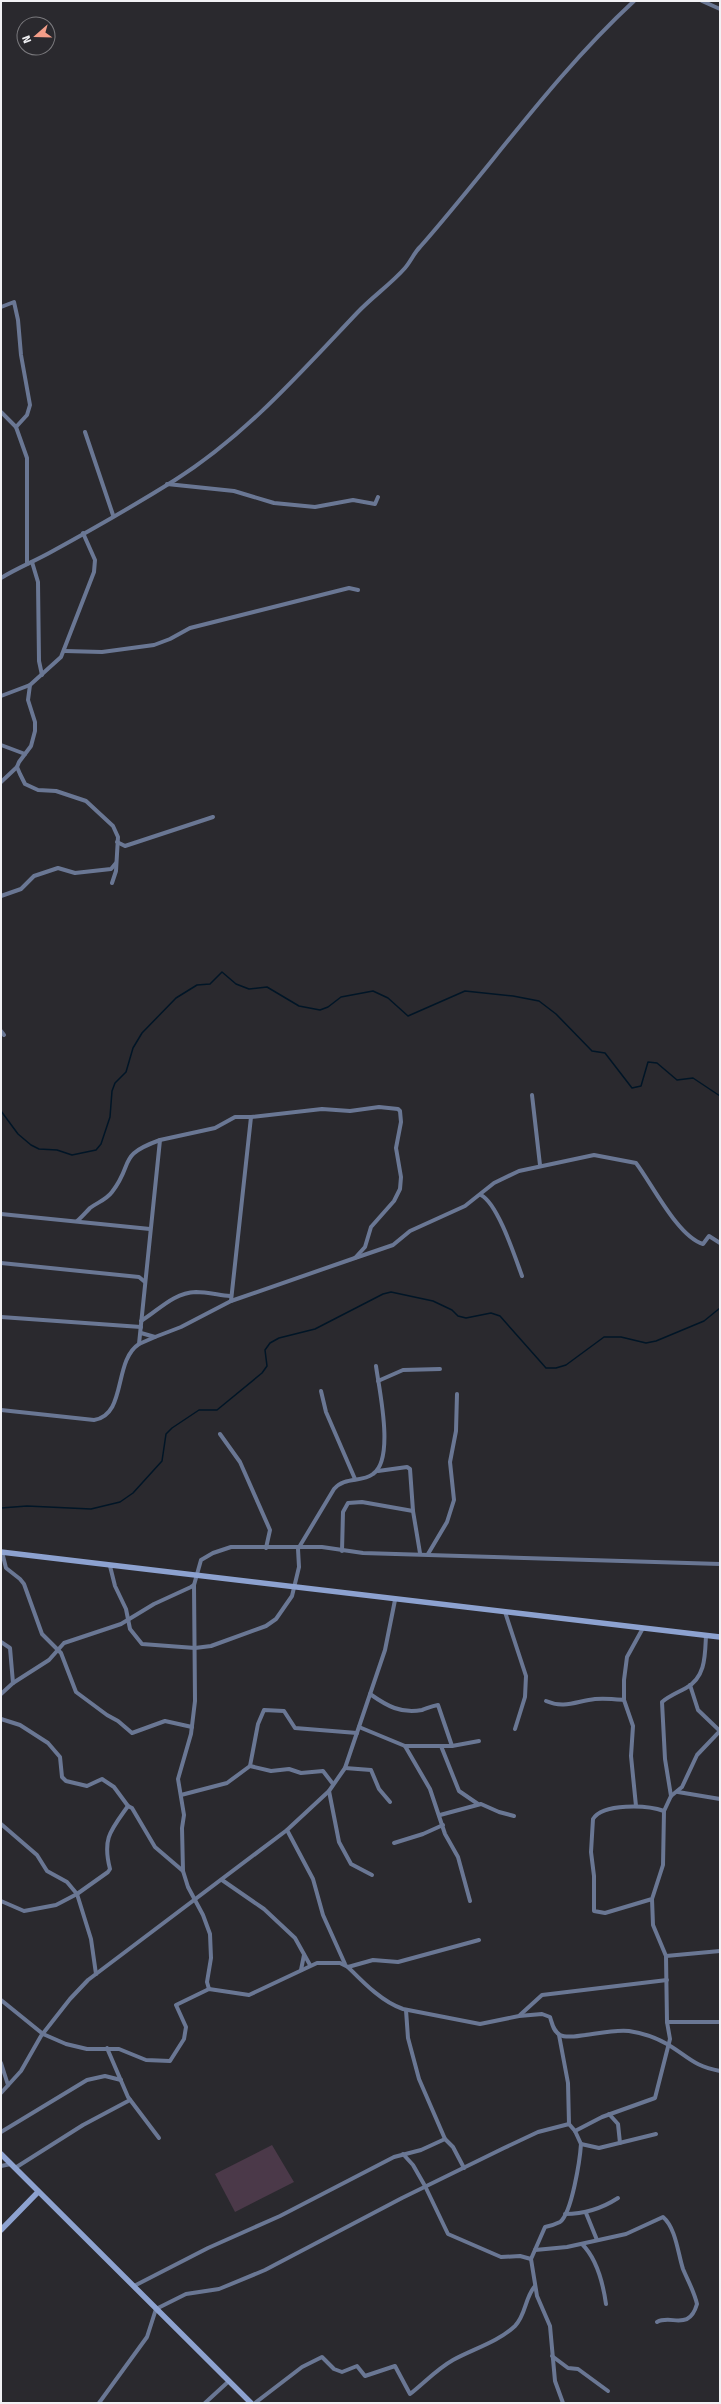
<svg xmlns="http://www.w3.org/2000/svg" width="721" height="2404" font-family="'Fira Sans',sans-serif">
  <rect width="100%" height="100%" fill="#2a292e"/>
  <!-- green -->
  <path fill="#4b3949" d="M272 2145 294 2182 235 2212 215 2174Z"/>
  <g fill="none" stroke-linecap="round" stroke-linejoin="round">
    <!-- stream -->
    <g stroke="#001526" stroke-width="1.5">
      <path d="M1 1111 18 1134 31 1145 39 1149 57 1150 72 1155 96 1150 101 1144 110 1117 112 1091 115 1083 126 1072 133 1048 142 1033 176 998 197 985 210 984 222 972 236 984 249 989 267 987 299 1006 320 1010 328 1007 341 997 373 991 388 998 408 1016 465 991 513 996 539 1001 556 1014 592 1051 605 1053 632 1088 641 1086 648 1062 657 1063 677 1080 693 1078 720 1096"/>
      <path d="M1 1508 27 1506 91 1509 120 1502 133 1493 162 1461 166 1434 172 1428 199 1410H217L262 1373 267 1366 265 1350 270 1343 279 1338 315 1329 383 1294 391 1292 433 1301 452 1310 458 1316 466 1318 491 1313 500 1316 546 1368H556L566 1365 604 1337H621L646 1343 656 1341 704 1321 720 1308"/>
    </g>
    <!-- street -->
    <g stroke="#6a7794" stroke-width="4">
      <path d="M702 1 720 9"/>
      <path d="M1 307 14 302 18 320 21 355 30 405 27 415 16 427"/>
      <path d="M1 412 16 427 27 458V564"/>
      <path d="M85 432 113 515"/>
      <path d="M167 484 234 491 274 503 315 507 353 500 375 504 378 497"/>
      <path d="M32 562 38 582 39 661 42 675"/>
      <path d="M1 578C17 568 35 561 51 552 93 529 135 505 175 480 245 436 301 372 357 313 372 297 391 284 405 268 411 261 414 253 420 247 492 165 554 75 634 1"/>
      <path d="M65 651 102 652 154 645 170 639 190 628 349 588 358 590"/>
      <path d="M30 685 28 700 35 722V731L31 746 19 762 17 767 20 774 25 784 38 790 56 791 86 801 113 826 118 837 116 871 112 883"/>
      <path d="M1 696 30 685 61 657 94 572 95 560 83 533"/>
      <path d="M1 745 25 754"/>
      <path d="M1 782 17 767"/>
      <path d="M117 842 125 846 213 817"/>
      <path d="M1 896 21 889 34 876 58 868 75 873 111 869 116 863"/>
      <path d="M1 1031 4 1035"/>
      <path d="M532 1095 540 1165"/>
      <path d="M481 1195C498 1204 515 1257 522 1276"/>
      <path d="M1 1214 150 1229"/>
      <path d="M77 1221C82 1217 86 1212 90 1208 98 1202 106 1200 112 1192 135 1162 116 1156 160 1140"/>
      <path d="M355 1258 393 1245 410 1231 465 1206 494 1183 519 1171 594 1155 636 1163C652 1184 678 1237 703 1244L709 1236 720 1243"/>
      <path d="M1 1263 139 1277 145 1282"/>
      <path d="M231 1301 355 1258 365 1247 371 1227 394 1201 400 1189 401 1177 396 1148 401 1122 400 1111 398 1109 379 1107 350 1111 322 1109 251 1117"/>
      <path d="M1 1317 141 1327"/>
      <path d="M141 1321C159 1310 173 1293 196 1292 207 1292 219 1295 230 1296"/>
      <path d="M139 1344 155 1337"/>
      <path d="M378 1381 403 1370 440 1369"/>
      <path d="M321 1391 326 1412 355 1479"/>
      <path d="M1 1410 94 1420C127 1415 113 1361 139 1344L160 1140 215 1128 235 1117H251L231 1301 181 1327 155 1337 141 1333"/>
      <path d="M220 1434 240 1462 270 1530 266 1548"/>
      <path d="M378 1471 407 1467 410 1469 413 1511 420 1553"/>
      <path d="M342 1551 343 1512 348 1503 362 1502 413 1511"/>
      <path d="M2 1552 6 1568 20 1579 24 1584 42 1634 61 1653 76 1692 107 1715 118 1721 132 1733 165 1721 192 1727"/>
      <path d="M428 1554 447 1522 454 1500 450 1462 456 1431 457 1394"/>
      <path d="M110 1566 115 1586 126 1609 130 1629 142 1644 195 1648 211 1646 266 1626 276 1619 292 1596 299 1567 298 1549 334 1489C345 1476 361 1483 373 1474 395 1459 379 1389 376 1366"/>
      <path d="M194 1585 195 1701 191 1734 178 1779 184 1815 182 1828 183 1871 188 1887 203 1915 210 1934 211 1958 207 1982 209 1989"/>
      <path d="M505 1612 526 1676 525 1697 515 1729"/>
      <path d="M1 1642 10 1648 13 1683"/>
      <path d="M690 1685 698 1710 720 1731"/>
      <path d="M1 1694 13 1683 49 1660 64 1643 121 1624 154 1604 191 1587 194 1585 201 1560 213 1553 231 1547H322L363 1553 720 1564"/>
      <path d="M370 1694C387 1706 401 1714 422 1710 428 1708 432 1706 438 1705L452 1746"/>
      <path d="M546 1701C564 1709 577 1701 595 1699 605 1698 614 1699 624 1700"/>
      <path d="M1 1719 20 1725 48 1743 60 1757 62 1777 66 1781 87 1786 102 1779 114 1787 128 1806"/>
      <path d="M359 1727 405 1746 430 1789 445 1834 458 1857 470 1901"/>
      <path d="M405 1746H452L479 1741"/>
      <path d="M441 1746 459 1791 478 1804"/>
      <path d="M250 1766 258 1724 264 1710 284 1711 295 1728 357 1733"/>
      <path d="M345 1768 371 1770 379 1789 390 1802"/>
      <path d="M329 1791 339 1842 351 1864 372 1875"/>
      <path d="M678 1792 720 1799"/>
      <path d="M181 1795 227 1783 250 1766 271 1771 289 1769 301 1773 323 1771 333 1784"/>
      <path d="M671 1796 665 1759 662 1702C669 1696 677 1693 686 1688 706 1677 705 1655 706 1635"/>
      <path d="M636 1806 631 1756 633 1726 624 1700V1680L627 1657 643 1628"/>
      <path d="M664 1811 671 1796 682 1787 697 1755 720 1731"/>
      <path d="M440 1815 481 1804 499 1812 514 1816"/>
      <path d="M1 1824 37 1855 47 1871 67 1882 77 1894 91 1939 96 1974"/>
      <path d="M287 1830 313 1879 323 1915 345 1964"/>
      <path d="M394 1843 423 1834 443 1825"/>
      <path d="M222 1880 264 1909 295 1938 310 1965"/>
      <path d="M1 1901 24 1911 56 1905 77 1894 108 1872 110 1869C102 1838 111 1830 128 1806L132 1808 155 1847 183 1871"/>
      <path d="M666 1956 720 1951"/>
      <path d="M348 1967C363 1982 382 2002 403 2009L480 2024 519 2016 542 2014 550 2017C552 2023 553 2031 560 2035 571 2041 610 2028 629 2031 642 2033 655 2037 667 2044 689 2057 693 2066 720 2071"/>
      <path d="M301 1970 304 1955"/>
      <path d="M1 2000 43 2034 66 2044 87 2049H119L146 2060 170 2061 184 2039 186 2027 176 2005 209 1989 249 1995 317 1963H340L348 1967 373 1960 398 1962 479 1940"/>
      <path d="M406 2010 408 2038 419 2079 445 2139 453 2147 464 2168"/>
      <path d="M520 2015 542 1995 667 1980"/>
      <path d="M667 2022H720"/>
      <path d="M559 2035 568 2083 569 2124"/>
      <path d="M107 2048 128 2097 159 2138"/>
      <path d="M1 2063 8 2085"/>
      <path d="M1 2093 21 2071 41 2036 70 1999 88 1980 287 1830 329 1791 345 1768 385 1650 395 1600"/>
      <path d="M609 2114 618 2124 620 2143"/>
      <path d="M575 2131 602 2117 655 2098 670 2039 667 2022 666 1956 653 1925 652 1899 663 1865 664 1811C647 1805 603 1803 593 1819L591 1852 594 1876V1911L605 1913 652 1899"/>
      <path d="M1 2132 87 2080 105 2076 121 2080"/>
      <path d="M403 2154 413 2165 425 2186 448 2234 501 2257 520 2256 531 2259"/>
      <path d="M1 2166 11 2164"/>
      <path d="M15 2168 83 2125 130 2100"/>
      <path d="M586 2213 597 2240"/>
      <path d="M565 2214C585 2214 601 2209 618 2198"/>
      <path d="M582 2244C597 2259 603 2283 606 2304"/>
      <path d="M535 2250 567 2247 626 2234 663 2217C676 2228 678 2254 683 2269 688 2281 694 2291 697 2304 689 2332 671 2314 657 2322"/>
      <path d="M134 2286 208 2248 280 2216 394 2157 421 2150 445 2139"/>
      <path d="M552 2356 568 2368 578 2369 608 2391"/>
      <path d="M99 2403 147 2337 156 2309 186 2294 219 2289 265 2270 402 2198 504 2148 538 2132 569 2124 575 2131 581 2144 599 2148 656 2134"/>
      <path d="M205 2403 229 2381"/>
      <path d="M255 2403 302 2367 322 2357 334 2369 342 2372 357 2366 365 2376 395 2366 410 2394C424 2383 437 2369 453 2360 473 2349 498 2342 515 2326 526 2315 525 2297 535 2286"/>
      <path d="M563 2403 555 2381 550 2326 537 2296 531 2259 545 2227C550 2226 556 2224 560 2222 572 2213 580 2159 581 2144"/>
    </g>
    <!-- secondary -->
    <g stroke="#8da2d0" stroke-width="5.5">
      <path d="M1 1552 720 1637"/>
      <path d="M1 2154 251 2403"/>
      <path d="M1 2230 38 2192"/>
    </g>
  </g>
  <!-- border -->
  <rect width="721" height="2404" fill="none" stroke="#f1f1f4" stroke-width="4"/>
  <!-- north arrow -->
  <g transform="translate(36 36) rotate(250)"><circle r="19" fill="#2a292e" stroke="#7a797d"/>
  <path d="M0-3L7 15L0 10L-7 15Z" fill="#f49e89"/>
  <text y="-6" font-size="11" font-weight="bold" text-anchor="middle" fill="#f1f1f4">N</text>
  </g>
</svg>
